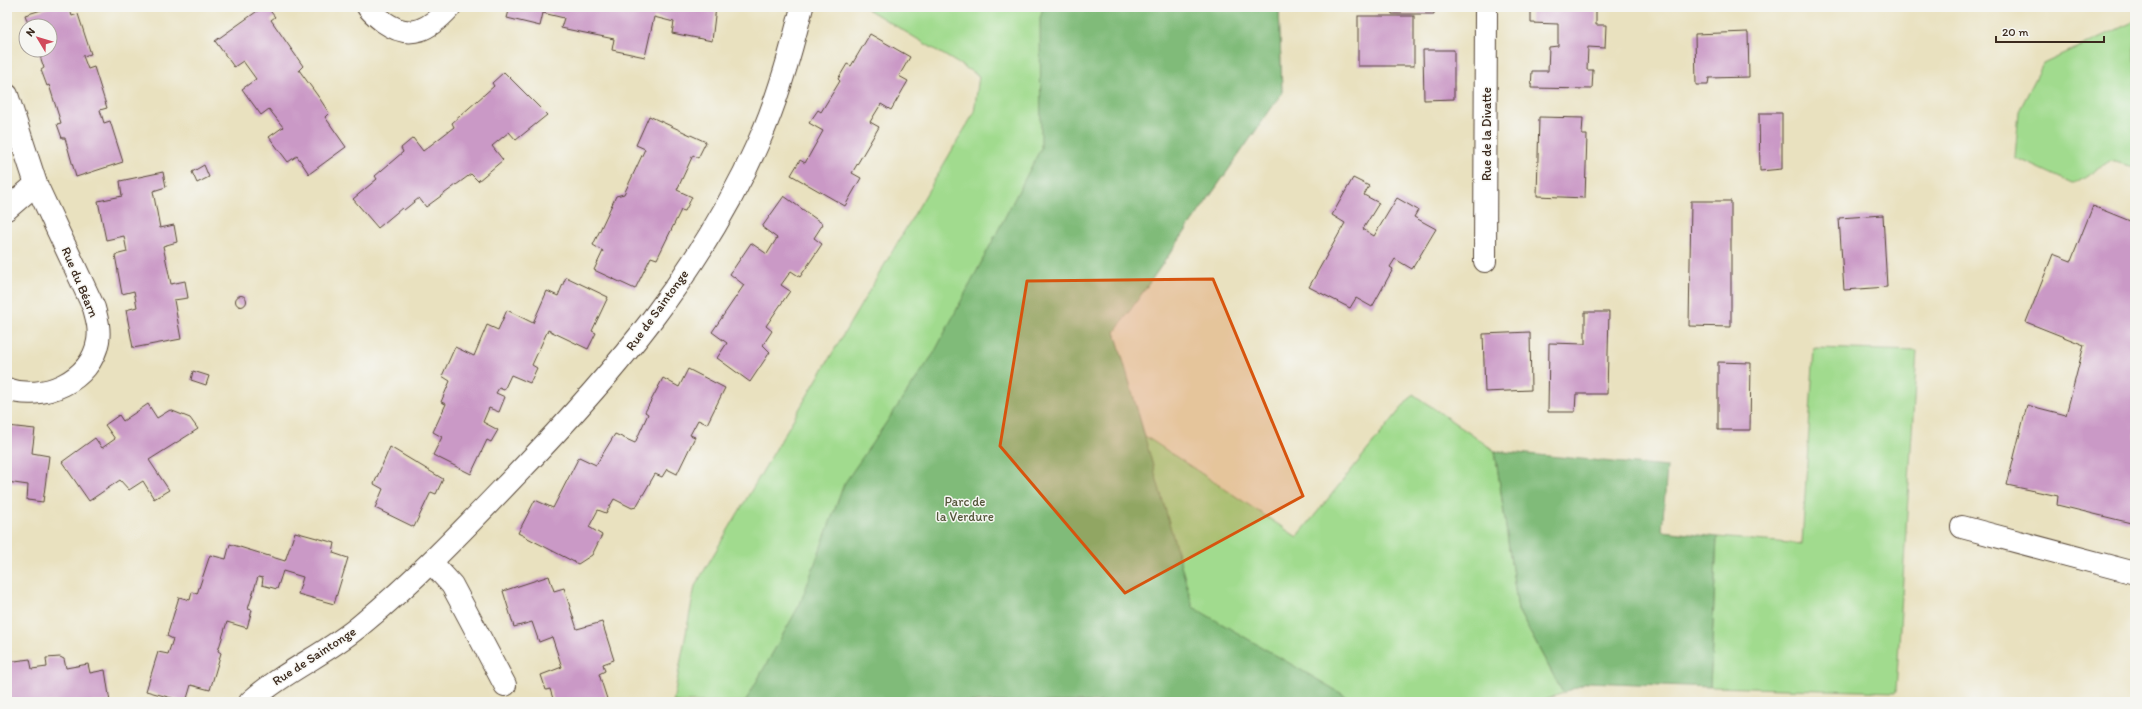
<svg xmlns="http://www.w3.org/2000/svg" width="2142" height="709" font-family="Itim,sans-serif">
  <rect width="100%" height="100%" fill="#f6f6f2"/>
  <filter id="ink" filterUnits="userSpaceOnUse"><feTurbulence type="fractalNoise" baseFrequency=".025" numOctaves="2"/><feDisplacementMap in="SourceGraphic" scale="8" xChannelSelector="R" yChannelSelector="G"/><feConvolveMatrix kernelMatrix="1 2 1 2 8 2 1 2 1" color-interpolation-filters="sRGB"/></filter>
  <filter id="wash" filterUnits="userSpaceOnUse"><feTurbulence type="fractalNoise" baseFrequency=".012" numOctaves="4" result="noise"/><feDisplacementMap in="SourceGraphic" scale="16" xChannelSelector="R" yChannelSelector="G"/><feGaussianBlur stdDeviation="0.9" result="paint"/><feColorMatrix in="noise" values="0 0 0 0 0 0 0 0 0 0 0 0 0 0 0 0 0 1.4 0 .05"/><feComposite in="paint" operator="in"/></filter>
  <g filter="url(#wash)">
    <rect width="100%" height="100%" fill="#e9e1bf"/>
    <!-- green -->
    <g fill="#a1db8e" stroke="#6e8256">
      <path d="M864 7H1279L1282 93 1115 332 1145 436 1297 537 1413 394 1495 451 1518 610 1563 693 1540 702H673L695 586 974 113 979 76Z"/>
      <path d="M2135 21V167L2110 161 2073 184 2015 157 2019 111 2043 64Z"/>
      <path d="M1814 348 1917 351 1896 692 1710 687 1717 537 1802 544Z"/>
    </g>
    <!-- forest -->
    <g fill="#80bb79" stroke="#5e724c">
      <path d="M1043 7H1279L1282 93 1115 332 1193 607 1356 702H745L800 604 844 484 934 353 1041 148 1040 18Z"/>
      <path d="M1495 451 1667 467 1662 531 1717 537 1710 687 1589 682 1563 693 1518 610Z"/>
    </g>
    <g id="blocks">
      <!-- building -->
      <g fill="#ca99c6">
        <path d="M51 7H69L72 16 78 14 91 54 83 56 88 69 94 67 107 108 100 110 104 123 110 121 123 162 76 177 65 138H62L57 124 61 123 49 85 47 86 41 70 44 68 38 50H50V26H29L25 15Z"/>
        <path d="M263 7H267L275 17 271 20 303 66 299 70 320 99 329 113 325 117 346 147 309 174 297 156 288 162 269 137 283 127 269 109 261 115 242 89 256 79 243 61 234 67 215 41Z"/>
        <path d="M510 7H716L712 41 672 33 674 22 654 17 645 57 612 50 614 39 561 28 564 18 543 13 540 26 507 18Z"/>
        <path d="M1391 7H1434V14H1392Z"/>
        <path d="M1531 7H1596V25H1606L1605 48 1588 47 1587 70H1593L1592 89 1531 88 1532 71H1548L1549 47 1558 46V24L1531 23Z"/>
        <rect x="1358" y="16" width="56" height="50"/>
        <path d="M1748 32 1749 77 1709 78 1708 85H1696L1695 34Z"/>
        <path d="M870 34 910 57 899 76 908 81 891 110 881 104 870 122 879 127 852 173 861 178 845 206 791 175 800 160 805 163 823 131 809 123 818 110 821 112 840 81 838 79 847 64 851 66Z"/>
        <path d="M1423 50H1454V99L1424 100Z"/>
        <path d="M504 72 547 115 516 140 509 132 492 146 503 160 478 181 471 174 426 207 419 198 404 210 402 208 378 228 353 199 377 179 375 176 403 152 401 148 413 138 423 151 454 127 452 123 494 86 492 83Z"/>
        <path d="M1759 113H1782V169L1760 171Z"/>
        <path d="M649 116 706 142 698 158 693 155 677 190 692 197 685 211 681 210 657 259 651 257 635 289 594 270 603 251 593 245 616 196 624 194 645 149 636 145Z"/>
        <path d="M1539 117 1583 118 1582 135H1587L1585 198 1537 196Z"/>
        <path d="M204 165 209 177 197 183 192 172Z"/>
        <path d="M163 172 166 187 153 191 160 228 174 225 177 242 163 246 171 284 185 281 188 298 174 300 181 339 133 348 126 310 137 307 134 291 122 294 115 255 127 252 124 236 106 240 98 201 122 196 120 181Z"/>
        <path d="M1353 178 1369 186 1364 195 1379 203 1363 229 1374 236 1397 198 1418 210 1414 217 1436 229 1412 269 1395 259 1390 267 1393 269 1372 307 1356 298 1350 308 1309 287 1345 223 1332 215Z"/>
        <path d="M784 196 823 224 814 238 822 244 800 277 791 271 781 285 790 291 766 326 772 331 763 345 770 352 750 382 717 358 727 343 712 332 744 285 730 274 751 243 767 254 777 238 762 227Z"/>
        <path d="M1691 201H1731V327L1689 326Z"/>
        <path d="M2093 206 2135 223V524L2057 505 2058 496 2007 485 2027 405 2066 415 2084 345 2026 322 2053 254 2071 261Z"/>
        <path d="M1883 215 1887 287 1844 290 1839 218Z"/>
        <path d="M566 277 608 297 592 331 596 333 588 349 548 330 532 365 537 368 530 383 511 375 504 390 499 388 496 393 505 397 499 412 489 408 483 422 498 430 491 442 487 440 471 474 433 455 442 437 433 432 446 404 441 402 450 381 442 376 455 347 474 356 487 325 498 330 507 310 533 323 547 291 558 296Z"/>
        <circle cx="241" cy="301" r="5.5"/>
        <path d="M1585 312H1609L1607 394H1576L1575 412H1548L1549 343 1585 344Z"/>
        <path d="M1530 332 1531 390 1485 392 1483 334Z"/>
        <path d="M1718 362 1751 363 1750 430H1718Z"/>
        <path d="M688 369 725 388 707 424 698 420 690 435 695 437 677 474 667 469 662 477 655 474 636 507 632 508 614 499 606 513 598 510 589 527 602 535 592 555 578 564 518 533 535 500 553 508 579 457 596 465 615 434 635 443 648 414 645 412 663 378 679 387Z"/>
        <path d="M193 371 209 376 206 385 191 380Z"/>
        <path d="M148 404 157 418 170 410 190 418 198 429 149 460 169 490 154 499 143 481 129 490 120 480 89 501 62 462 95 438 102 448 115 439 105 425 119 415 123 421Z"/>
        <path d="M7 426 35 429 32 453 49 456 43 502 27 500 28 485 7 482Z"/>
        <path d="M390 447 443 479 436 494 431 492 414 527 375 508 383 489 374 484Z"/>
        <path d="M295 532 335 543 333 553 348 558 334 604 298 594 303 577 283 571 277 589 262 585 263 578 258 577 248 609 252 610 247 628 227 622 218 651 221 653 210 690 191 685 186 702 146 691 158 652 168 654 173 639 167 636 179 597 190 600 192 592 197 594 210 555 226 559 230 544 285 561Z"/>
        <path d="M549 576 554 591 564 588 577 629 602 622 614 660 603 664 605 671 599 674 608 702H554L550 689 546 690 541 675 562 667 552 637 539 642 532 622 514 627 503 591Z"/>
        <path d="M60 657 64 659 66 668 88 664 90 673 105 670 110 702H7V662L30 659 32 669 47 667 46 658Z"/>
      </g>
    </g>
  </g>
  <g filter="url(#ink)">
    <use href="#blocks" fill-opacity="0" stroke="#554536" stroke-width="1"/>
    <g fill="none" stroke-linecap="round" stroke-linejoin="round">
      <!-- minor casing -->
      <g stroke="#554536" stroke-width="24">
        <g id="minor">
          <path d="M368 7C372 13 379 18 384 22 411 41 430 29 450 7"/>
          <path d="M7 95 36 184 94 308C97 319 100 329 98 341 91 381 43 402 7 389"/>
          <path d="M7 209 36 184"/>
          <path d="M1485 261 1486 7"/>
          <path d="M1962 527 2135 573"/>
          <path d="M432 563 452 585 505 685"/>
          <path d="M250 702C284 671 327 654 362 624 418 578 466 527 516 475 614 373 701 272 759 141 778 99 791 52 802 7"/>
        </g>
      </g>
      <!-- minor -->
      <use href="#minor" stroke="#fff" stroke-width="22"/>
    </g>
  </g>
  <!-- marked area -->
  <path fill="#d7540e" fill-opacity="0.2" stroke="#d7540e" stroke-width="3" stroke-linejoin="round" d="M1213 279 1303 496 1125 593 1000 446 1027 281Z"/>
  <g text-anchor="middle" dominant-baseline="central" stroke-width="3" stroke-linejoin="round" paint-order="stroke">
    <!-- street labels -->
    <g font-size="13" fill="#3b2a1e" stroke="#f6f6f2">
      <text transform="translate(1486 134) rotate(-90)">Rue de la Divatte</text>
      <text transform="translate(80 282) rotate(67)">Rue du Béarn</text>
      <text transform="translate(657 310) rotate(-54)">Rue de Saintonge</text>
      <text transform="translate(314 656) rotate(-33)">Rue de Saintonge</text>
    </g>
    <!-- park labels -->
    <g font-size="13" fill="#54563a" stroke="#f6f6f2">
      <text x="965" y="501">Parc de<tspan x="965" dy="15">la Verdure</tspan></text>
    </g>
  </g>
  <!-- margin -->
  <rect width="2142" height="709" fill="none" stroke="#f6f6f2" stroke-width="24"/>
  <!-- north arrow -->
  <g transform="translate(38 38) rotate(308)"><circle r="19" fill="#f6f6f2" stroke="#aba49d"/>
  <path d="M0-3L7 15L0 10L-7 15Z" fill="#d1495b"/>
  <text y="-6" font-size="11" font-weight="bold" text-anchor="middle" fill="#3b2a1e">N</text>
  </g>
  <!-- scale -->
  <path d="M1996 36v6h108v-6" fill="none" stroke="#3b2a1e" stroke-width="2"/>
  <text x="2002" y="36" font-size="12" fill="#3b2a1e" stroke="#f6f6f2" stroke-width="3" paint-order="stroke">20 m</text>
</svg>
